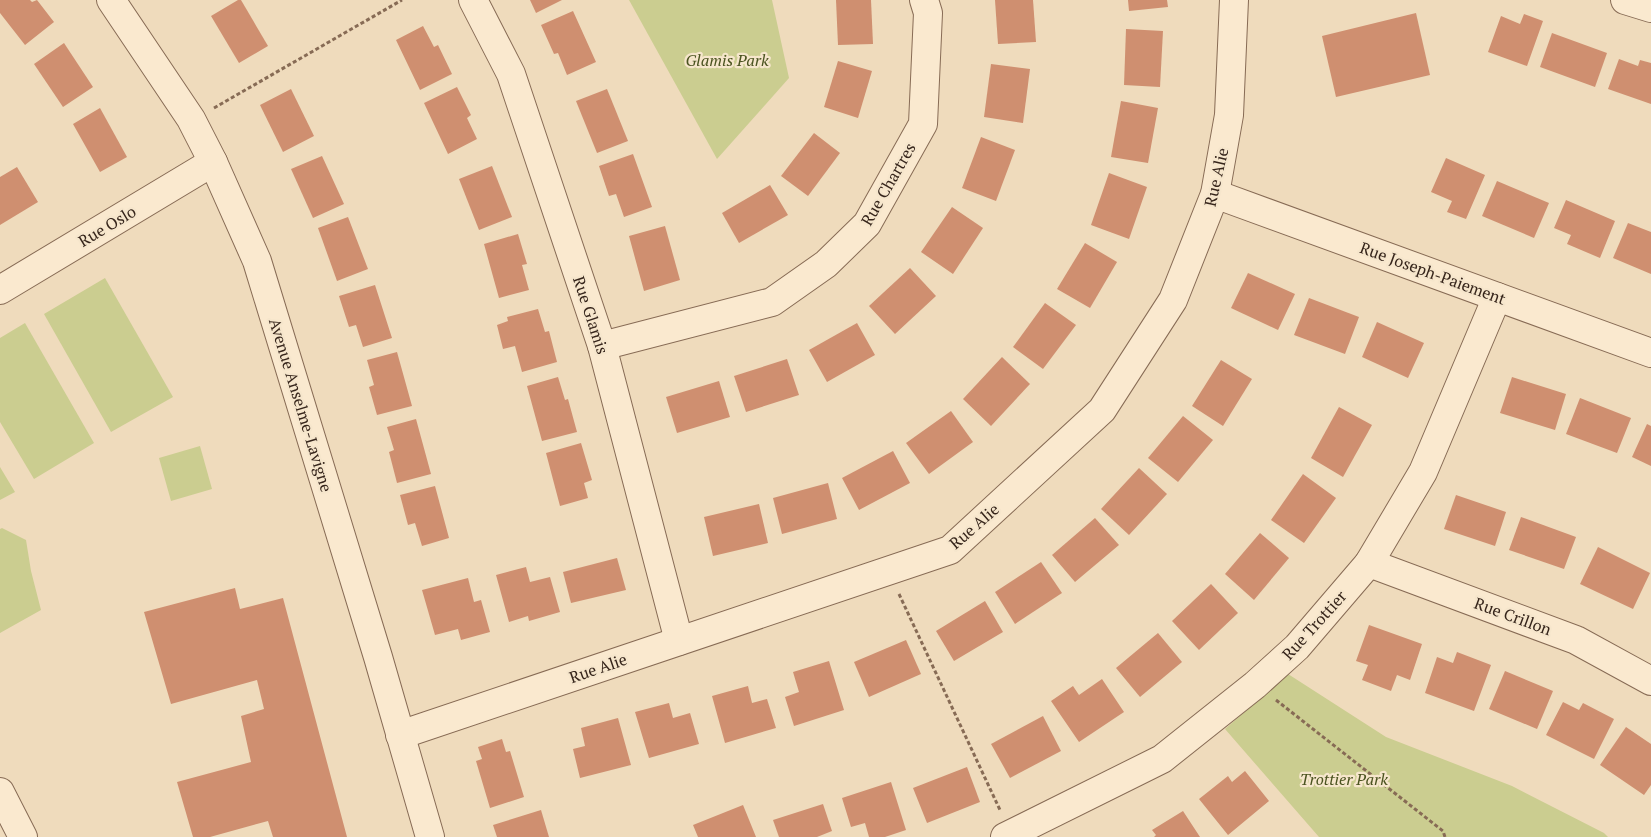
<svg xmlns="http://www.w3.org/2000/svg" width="1651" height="837" font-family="'PT Serif',serif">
  <rect width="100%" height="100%" fill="#efdbbc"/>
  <!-- green -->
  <g fill="#cbcd90">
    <path d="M629 0H772L789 78 717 159Z"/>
    <path d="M105 278 173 397 111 432 44 314Z"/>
    <path d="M25 323 94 443 34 479 0 422V338Z"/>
    <path d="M200 446 212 489 171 501 159 458Z"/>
    <path d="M0 467 15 492 0 500Z"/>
    <path d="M2 528 26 540 31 571 41 610 0 633V529Z"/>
    <path d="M1288 674 1386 737 1512 786 1604 833 1608 837H1319L1225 729Z"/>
  </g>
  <!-- building -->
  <g fill="#cf8f70">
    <path d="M0 0H30L32 2 37 0 54 22 25 45 0 13Z"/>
    <path d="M238 0H241L268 46 239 63 211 16Z"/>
    <path d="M530 0H562L536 13Z"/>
    <path d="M836 0H871L873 44 838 45Z"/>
    <path d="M995 0H1033L1036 42 998 44Z"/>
    <path d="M1128 0H1167L1168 7 1129 11Z"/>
    <path d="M573 11 596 62 567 75 558 53 554 54 541 25Z"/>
    <path d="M1416 13 1430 75 1336 97 1322 36Z"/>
    <path d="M1524 14 1543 21 1527 66 1488 52 1501 16 1520 24Z"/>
    <path d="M423 26 434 47 438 45 452 74 420 90 396 40Z"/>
    <path d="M1126 29 1163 31 1160 87 1124 85Z"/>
    <path d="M1552 33 1607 53 1595 87 1540 67Z"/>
    <path d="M64 43 93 87 63 107 34 64Z"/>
    <path d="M1619 59 1638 66 1640 60 1651 63V104L1608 89Z"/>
    <path d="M838 61 872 71 858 118 824 107Z"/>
    <path d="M991 64 1030 69 1023 123 984 117Z"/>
    <path d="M457 87 471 115 467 118 477 139 448 154 424 103Z"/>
    <path d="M291 89 314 136 283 152 260 105Z"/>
    <path d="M607 89 628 141 597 153 576 101Z"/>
    <path d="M1121 101 1158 108 1148 163 1111 157Z"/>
    <path d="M100 108 127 157 100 172 73 124Z"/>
    <path d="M814 133 840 153 808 196 781 176Z"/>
    <path d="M981 137 1015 150 996 201 962 188Z"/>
    <path d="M633 154 652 207 624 217 616 194 609 196 599 166Z"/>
    <path d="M322 156 344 204 313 218 291 169Z"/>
    <path d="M1446 158 1485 175 1466 219 1447 212 1452 201 1431 192Z"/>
    <path d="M492 166 512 217 479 230 459 179Z"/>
    <path d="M17 167 38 202 0 225V177Z"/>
    <path d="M1109 173 1147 187 1129 239 1091 225Z"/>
    <path d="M1497 181 1549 203 1534 238 1482 216Z"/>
    <path d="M770 185 788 215 739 243 722 213Z"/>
    <path d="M1566 200 1615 221 1600 258 1567 244 1571 235 1554 228Z"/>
    <path d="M952 207 983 228 953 274 921 252Z"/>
    <path d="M348 217 368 269 337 281 318 228Z"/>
    <path d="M1628 223 1651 232V274L1613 258Z"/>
    <path d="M665 226 680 280 644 291 629 236Z"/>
    <path d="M518 234 527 264 522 265 529 290 499 298 484 244Z"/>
    <path d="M1085 243 1117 262 1090 308 1057 289Z"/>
    <path d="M910 268 936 296 895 334 869 306Z"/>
    <path d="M1248 273 1295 294 1278 330 1231 308Z"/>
    <path d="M375 285 392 338 363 347 356 325 349 327 339 296Z"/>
    <path d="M1309 298 1359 317 1345 354 1294 335Z"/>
    <path d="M1045 303 1076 325 1043 369 1013 347Z"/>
    <path d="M538 309 545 332 549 331 557 362 522 372 515 346 503 349 497 325 508 321 507 317Z"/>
    <path d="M1377 322 1424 343 1408 378 1362 357Z"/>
    <path d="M857 323 875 355 827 382 809 350Z"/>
    <path d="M397 352 412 406 377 415 369 387 374 385 367 360Z"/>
    <path d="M1002 357 1030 384 991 426 963 399Z"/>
    <path d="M787 359 799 395 746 412 734 376Z"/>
    <path d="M1221 360 1252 379 1223 426 1192 406Z"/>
    <path d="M558 377 565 400 568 399 577 432 542 441 527 386Z"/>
    <path d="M1512 377 1566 394 1555 430 1500 413Z"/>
    <path d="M719 381 730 417 677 433 666 397Z"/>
    <path d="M1580 398 1631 418 1617 453 1566 434Z"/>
    <path d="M1339 407 1372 425 1343 477 1311 458Z"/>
    <path d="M951 411 973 442 929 474 906 443Z"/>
    <path d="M1183 416 1213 440 1178 482 1148 458Z"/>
    <path d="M416 419 431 474 397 483 389 452 394 450 387 427Z"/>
    <path d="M1647 424 1651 426V466L1632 457Z"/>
    <path d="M581 443 592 480 584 483 588 498 560 506 546 453Z"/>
    <path d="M893 451 910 483 859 510 842 478Z"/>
    <path d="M1139 468 1167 494 1129 535 1101 509Z"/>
    <path d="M1303 474 1336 498 1304 543 1271 520Z"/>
    <path d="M828 483 837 519 782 534 773 498Z"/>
    <path d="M435 486 449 538 422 546 415 523 408 525 400 495Z"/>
    <path d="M1456 495 1506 512 1495 546 1444 529Z"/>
    <path d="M759 504 768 543 713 556 704 517Z"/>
    <path d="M1521 517 1576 537 1564 569 1509 550Z"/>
    <path d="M1095 518 1119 545 1075 582 1052 555Z"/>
    <path d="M1260 533 1289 558 1254 600 1225 574Z"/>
    <path d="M1598 547 1650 573 1633 609 1580 584Z"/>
    <path d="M617 558 626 590 571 603 563 572Z"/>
    <path d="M1041 562 1062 593 1015 624 995 592Z"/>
    <path d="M526 567 530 582 550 577 560 612 529 621 528 616 509 622 496 575Z"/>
    <path d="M468 578 474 602 481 600 490 632 461 640 458 629 435 635 422 590Z"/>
    <path d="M1211 584 1238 613 1199 650 1172 621Z"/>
    <path d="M235 588 240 609 283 598 347 837H273L268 821 210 837H193L177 782 251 762 241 716 264 709 257 680 171 704 144 612Z"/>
    <path d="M985 601 1003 632 954 661 936 631Z"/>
    <path d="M1369 625 1422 644 1410 680 1397 675 1391 691 1362 680 1368 665 1356 661Z"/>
    <path d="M1158 633 1182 662 1140 697 1116 668Z"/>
    <path d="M906 640 921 674 869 697 854 662Z"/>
    <path d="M1457 652 1491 665 1474 711 1425 693 1437 657 1453 663Z"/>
    <path d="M829 661 844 710 794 726 785 697 799 692 793 672Z"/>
    <path d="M1505 671 1553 691 1537 729 1489 709Z"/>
    <path d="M1102 679 1124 712 1079 742 1051 701 1073 686 1079 695Z"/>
    <path d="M748 686 752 703 767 699 776 728 725 743 712 696Z"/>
    <path d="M1563 702 1579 710 1583 703 1614 719 1594 759 1546 735Z"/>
    <path d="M669 703 673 718 690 713 699 744 649 758 635 712Z"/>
    <path d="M1043 716 1061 751 1010 778 991 744Z"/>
    <path d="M618 718 631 765 580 778 573 749 585 746 581 728Z"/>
    <path d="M1626 727 1651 744V785L1644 795 1600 765Z"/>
    <path d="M502 739 506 752 510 751 524 797 490 808 476 761 482 759 478 747Z"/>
    <path d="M967 767 980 802 927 823 913 788Z"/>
    <path d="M1245 771 1269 801 1228 835 1199 799 1228 776 1232 782Z"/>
    <path d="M891 782 906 830 885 837H869L865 823 851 827 842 798Z"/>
    <path d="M823 804 832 831 817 837H779L773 820Z"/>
    <path d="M743 805 756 837H698L693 825Z"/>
    <path d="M541 810 549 837H497L493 825Z"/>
    <path d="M1183 811 1200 837H1154L1156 835 1152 830Z"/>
  </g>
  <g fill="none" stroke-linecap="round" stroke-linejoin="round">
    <!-- minor casing -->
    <g stroke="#876b55" stroke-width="30">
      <g id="minor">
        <path d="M473 0 511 74 602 346 679 641"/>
        <path d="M1625 0 1651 8"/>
        <path d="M1215 194 1651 353"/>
        <path d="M0 290 213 162"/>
        <path d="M602 346 772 302 826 264 867 224 923 124 928 13 924 0"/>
        <path d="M1369 563 1576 640 1651 681"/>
        <path d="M400 735 950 550 1102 410 1173 300 1215 194 1229 115 1234 0"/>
        <path d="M0 792 23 837"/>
        <path d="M1005 837 1162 759 1255 685 1297 647 1369 563 1423 472 1497 297"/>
      </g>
    </g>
    <!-- tertiary casing -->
    <g stroke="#876b55" stroke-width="30">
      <path id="tertiary" d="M111 0 191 119 213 162 257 261 378 657 430 837"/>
    </g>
    <!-- path -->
    <g stroke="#876b55" stroke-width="3" stroke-dasharray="4 2.5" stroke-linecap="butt">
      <path d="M214 108 402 0"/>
      <path d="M899 594 1000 810"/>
      <path d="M1276 700 1443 831 1445 837"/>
    </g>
    <!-- minor -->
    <use href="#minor" stroke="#fae9cf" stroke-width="28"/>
    <!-- tertiary -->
    <use href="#tertiary" stroke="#fae9cf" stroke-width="28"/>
  </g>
  <g text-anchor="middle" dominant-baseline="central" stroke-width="4.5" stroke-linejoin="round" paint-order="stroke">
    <!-- park labels -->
    <g font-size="16" font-style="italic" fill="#4b5320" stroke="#f6e6cc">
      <text x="727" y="60">Glamis Park</text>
      <text x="1344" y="779">Trottier Park</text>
    </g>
    <!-- street labels -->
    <g font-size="16" fill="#36251b" stroke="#f6e6cc">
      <text transform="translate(1216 177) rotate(-77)">Rue Alie</text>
      <text transform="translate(888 184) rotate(-60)">Rue Chartres</text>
      <text transform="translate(107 226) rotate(-31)">Rue Oslo</text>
      <text transform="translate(1433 273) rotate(20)">Rue Joseph-Paiement</text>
      <text transform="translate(591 315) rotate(72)">Rue Glamis</text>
      <text transform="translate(301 405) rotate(73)">Avenue Anselme-Lavigne</text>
      <text transform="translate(974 526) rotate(-41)">Rue Alie</text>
      <text transform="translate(1513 616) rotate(20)">Rue Crillon</text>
      <text transform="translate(1314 625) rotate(-48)">Rue Trottier</text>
      <text transform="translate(598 668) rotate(-19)">Rue Alie</text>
    </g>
  </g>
</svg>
